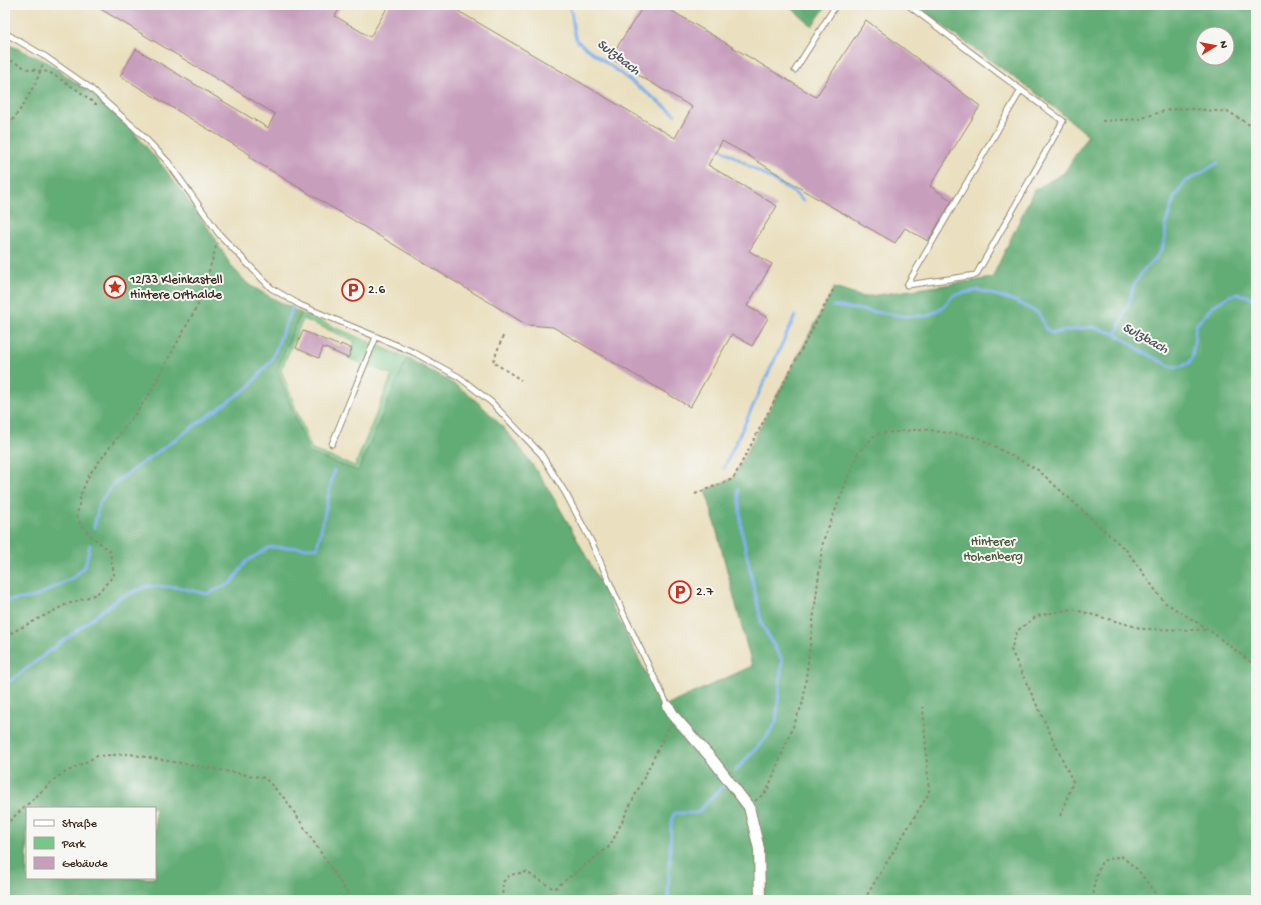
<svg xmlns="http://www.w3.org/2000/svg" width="1261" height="905" font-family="'Gochi Hand',sans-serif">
  <rect width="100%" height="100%" fill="#f6f6f2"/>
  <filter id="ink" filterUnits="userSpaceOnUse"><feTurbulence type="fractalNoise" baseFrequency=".025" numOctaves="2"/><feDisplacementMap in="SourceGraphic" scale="8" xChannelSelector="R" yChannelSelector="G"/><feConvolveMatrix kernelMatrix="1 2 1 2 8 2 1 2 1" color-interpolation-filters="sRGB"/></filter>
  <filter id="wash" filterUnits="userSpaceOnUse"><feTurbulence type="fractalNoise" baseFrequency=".012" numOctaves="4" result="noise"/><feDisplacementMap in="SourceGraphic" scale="16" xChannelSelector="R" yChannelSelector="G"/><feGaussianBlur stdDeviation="0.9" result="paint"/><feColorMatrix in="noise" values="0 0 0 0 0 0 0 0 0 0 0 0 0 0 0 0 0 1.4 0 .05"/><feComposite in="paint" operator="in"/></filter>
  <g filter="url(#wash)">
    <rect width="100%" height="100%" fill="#eae0bf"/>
    <!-- green -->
    <path fill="#78c788" stroke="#5a7853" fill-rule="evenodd" d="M301 313 407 358 358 471 309 453 277 370ZM303 319 355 341 348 358 392 375 355 466 312 450 281 370Z"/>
    <!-- forest -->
    <g fill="#62ac74" stroke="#4e6b49" fill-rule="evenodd">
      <path d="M788 5H827L812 26Z"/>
      <path d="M916 5H1256V900H5V43L45 61 92 94 131 129 165 169 209 229 231 266 248 284 263 293 301 313 277 370 309 453 358 471 407 358C429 370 454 382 474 399 530 447 563 513 597 577 619 620 641 663 663 707L752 666 706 490 733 478 834 288 863 297 992 278 1034 190 1064 173 1088 135 1044 99 955 35ZM1203 34H1227V58H1203ZM27 808H155V878H27Z"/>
    </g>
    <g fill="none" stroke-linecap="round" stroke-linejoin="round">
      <!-- stream -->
      <g stroke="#81b1ec" stroke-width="3">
        <path d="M568 5C575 15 571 30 577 41L675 114"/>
        <path d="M715 145 796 194 803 201"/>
        <path d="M833 306 904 316H927L944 307 953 295 979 290 1015 301 1038 313 1042 319 1045 328 1051 333 1092 327 1116 334 1145 353 1172 367 1182 366 1189 363 1192 358 1196 325 1213 306 1229 296 1236 294 1248 296 1256 302"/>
        <path d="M1116 334 1127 307 1134 285 1142 272 1155 259 1162 249 1165 239 1166 223 1174 198 1185 182 1218 163"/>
        <path d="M724 468 795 316"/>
        <path d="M94 528 99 504 113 484 250 386 272 359 293 306"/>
        <path d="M5 601 35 597 74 577 85 566 90 545"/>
        <path d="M5 685 119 598 147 586 177 587 207 594 231 583 247 561 270 547 317 548 334 470"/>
        <path d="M735 771 766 738 776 722 782 660 762 625 742 533 738 490"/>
        <path d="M668 900 671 825 674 813H697L725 784"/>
      </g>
    </g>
    <g id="blocks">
      <!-- building -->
      <g fill="#c89ebd">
        <path d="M94 5H342L335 16 370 37 389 5H448L675 138 692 107 610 58 644 5H662L816 97 866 20 980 106 930 186 952 201 928 241 905 228 895 243 806 192 746 154 722 141 708 165 777 206 749 251 772 264 747 306 768 318 752 346 732 334 690 407 553 327 527 325 265 167 249 157 251 155 120 76 136 49 268 128 275 114Z"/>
        <path d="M303 331 340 346 341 344 352 349 348 358 323 347 319 358 296 348Z"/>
      </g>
    </g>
  </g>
  <g filter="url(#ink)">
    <use href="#blocks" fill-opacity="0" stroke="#92856e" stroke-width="1"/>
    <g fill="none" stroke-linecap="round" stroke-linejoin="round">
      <!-- lane casing -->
      <g stroke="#92856e" stroke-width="7">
        <g id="lane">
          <path d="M908 5 1021 90"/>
          <path d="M5 33 46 57 89 87 136 129 168 162 219 234 271 288 300 305 413 352 459 377 491 402 541 454 566 494 591 541 625 617 668 706"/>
          <path d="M795 70 836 5"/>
          <path d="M1021 90 1063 121 976 275 907 285Z"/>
          <path d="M332 444 376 337"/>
        </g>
      </g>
      <!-- street casing -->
      <g stroke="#92856e" stroke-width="12">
        <path id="street" d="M668 706 674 716 712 759 749 807 759 849 760 900"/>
      </g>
      <!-- path -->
      <g stroke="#92856e" stroke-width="2" stroke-dasharray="3 3" stroke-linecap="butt">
        <path d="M5 58 28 69 49 72 79 91 95 104H97"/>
        <path d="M1102 121 1139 119 1164 111 1183 108 1229 112 1256 129"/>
        <path d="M5 130 22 107 36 82 43 64"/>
        <path d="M503 336 493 362 521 380"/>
        <path d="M695 494 733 479 834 288"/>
        <path d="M5 636 65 605 97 594 114 575 110 551 91 536 80 523 77 515 81 494 89 475 147 398 201 299 217 243"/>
        <path d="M755 801 767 791 803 702 823 541 858 453 876 434 923 429 979 438 1038 470 1127 551 1164 602 1209 630 1256 666"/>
        <path d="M1060 816 1073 782 1011 650 1017 631 1037 616 1072 609 1144 629 1208 630"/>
        <path d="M5 825 57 777 97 756 129 754 265 778 286 800 352 900"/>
        <path d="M502 900 503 882 510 875 526 872 554 889 610 846 670 725"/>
        <path d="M864 900 929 793 923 707"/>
        <path d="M1095 900C1091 887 1097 874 1102 861L1121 856 1138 870 1160 900"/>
      </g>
      <!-- lane -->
      <use href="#lane" stroke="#fff" stroke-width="5"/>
      <!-- street -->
      <use href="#street" stroke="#fff" stroke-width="10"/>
    </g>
  </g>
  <!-- icons -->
  <defs>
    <g id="sight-ring" transform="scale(1.15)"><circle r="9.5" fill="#f6f6f2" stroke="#c8321e" stroke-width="1.5"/><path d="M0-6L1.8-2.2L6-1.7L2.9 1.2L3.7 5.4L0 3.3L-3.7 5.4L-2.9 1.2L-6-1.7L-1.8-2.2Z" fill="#c8321e"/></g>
    <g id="parking-ring" transform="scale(1.15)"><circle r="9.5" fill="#f6f6f2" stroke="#c8321e" stroke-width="1.5"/><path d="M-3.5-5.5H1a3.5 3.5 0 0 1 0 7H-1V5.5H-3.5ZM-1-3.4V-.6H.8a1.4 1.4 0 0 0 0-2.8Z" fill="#c8321e"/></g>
  </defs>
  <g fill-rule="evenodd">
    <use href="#sight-ring" x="115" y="287"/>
    <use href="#parking-ring" x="353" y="290"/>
    <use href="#parking-ring" x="680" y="592"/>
  </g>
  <g text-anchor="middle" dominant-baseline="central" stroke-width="4" stroke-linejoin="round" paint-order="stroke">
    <!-- poi labels -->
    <g font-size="13" fill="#3b2a1e" stroke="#f6f6f2" text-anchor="start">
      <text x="130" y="280">12/33 Kleinkastell<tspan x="130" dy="15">Hintere Orthalde</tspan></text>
      <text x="368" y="290">2.6</text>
      <text x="696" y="592">2.7</text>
    </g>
    <!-- park labels -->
    <g font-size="13" fill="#4d593e" stroke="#f6f6f2">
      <text x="993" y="542">Hinterer<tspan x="993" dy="15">Hohenberg</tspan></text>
    </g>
    <!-- water labels -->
    <g font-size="14" font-style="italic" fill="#50525c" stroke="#f6f6f2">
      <text transform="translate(618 58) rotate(37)">Sulzbach</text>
      <text transform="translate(1145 339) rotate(29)">Sulzbach</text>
    </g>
  </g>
  <!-- margin -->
  <rect width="1261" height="905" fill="none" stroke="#f6f6f2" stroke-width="20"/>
  <!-- legend -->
  <rect x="26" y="807" width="130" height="72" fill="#f6f6f2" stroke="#aba49d"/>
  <rect x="34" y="820" width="20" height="6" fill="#ffffff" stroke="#aba49d"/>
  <text x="62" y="827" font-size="12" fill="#3b2a1e">Straße</text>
  <rect x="34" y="837" width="20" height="12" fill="#78c788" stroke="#aba49d"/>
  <text x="62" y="847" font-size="12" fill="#3b2a1e">Park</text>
  <rect x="34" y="857" width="20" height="12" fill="#c89ebd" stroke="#aba49d"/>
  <text x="62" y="867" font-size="12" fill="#3b2a1e">Gebäude</text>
  <!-- north arrow -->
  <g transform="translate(1215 46) rotate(80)"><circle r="19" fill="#f6f6f2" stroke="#aba49d"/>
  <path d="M0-3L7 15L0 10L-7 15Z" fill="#c8321e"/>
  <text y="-6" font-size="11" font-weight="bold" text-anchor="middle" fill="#3b2a1e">N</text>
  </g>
</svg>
